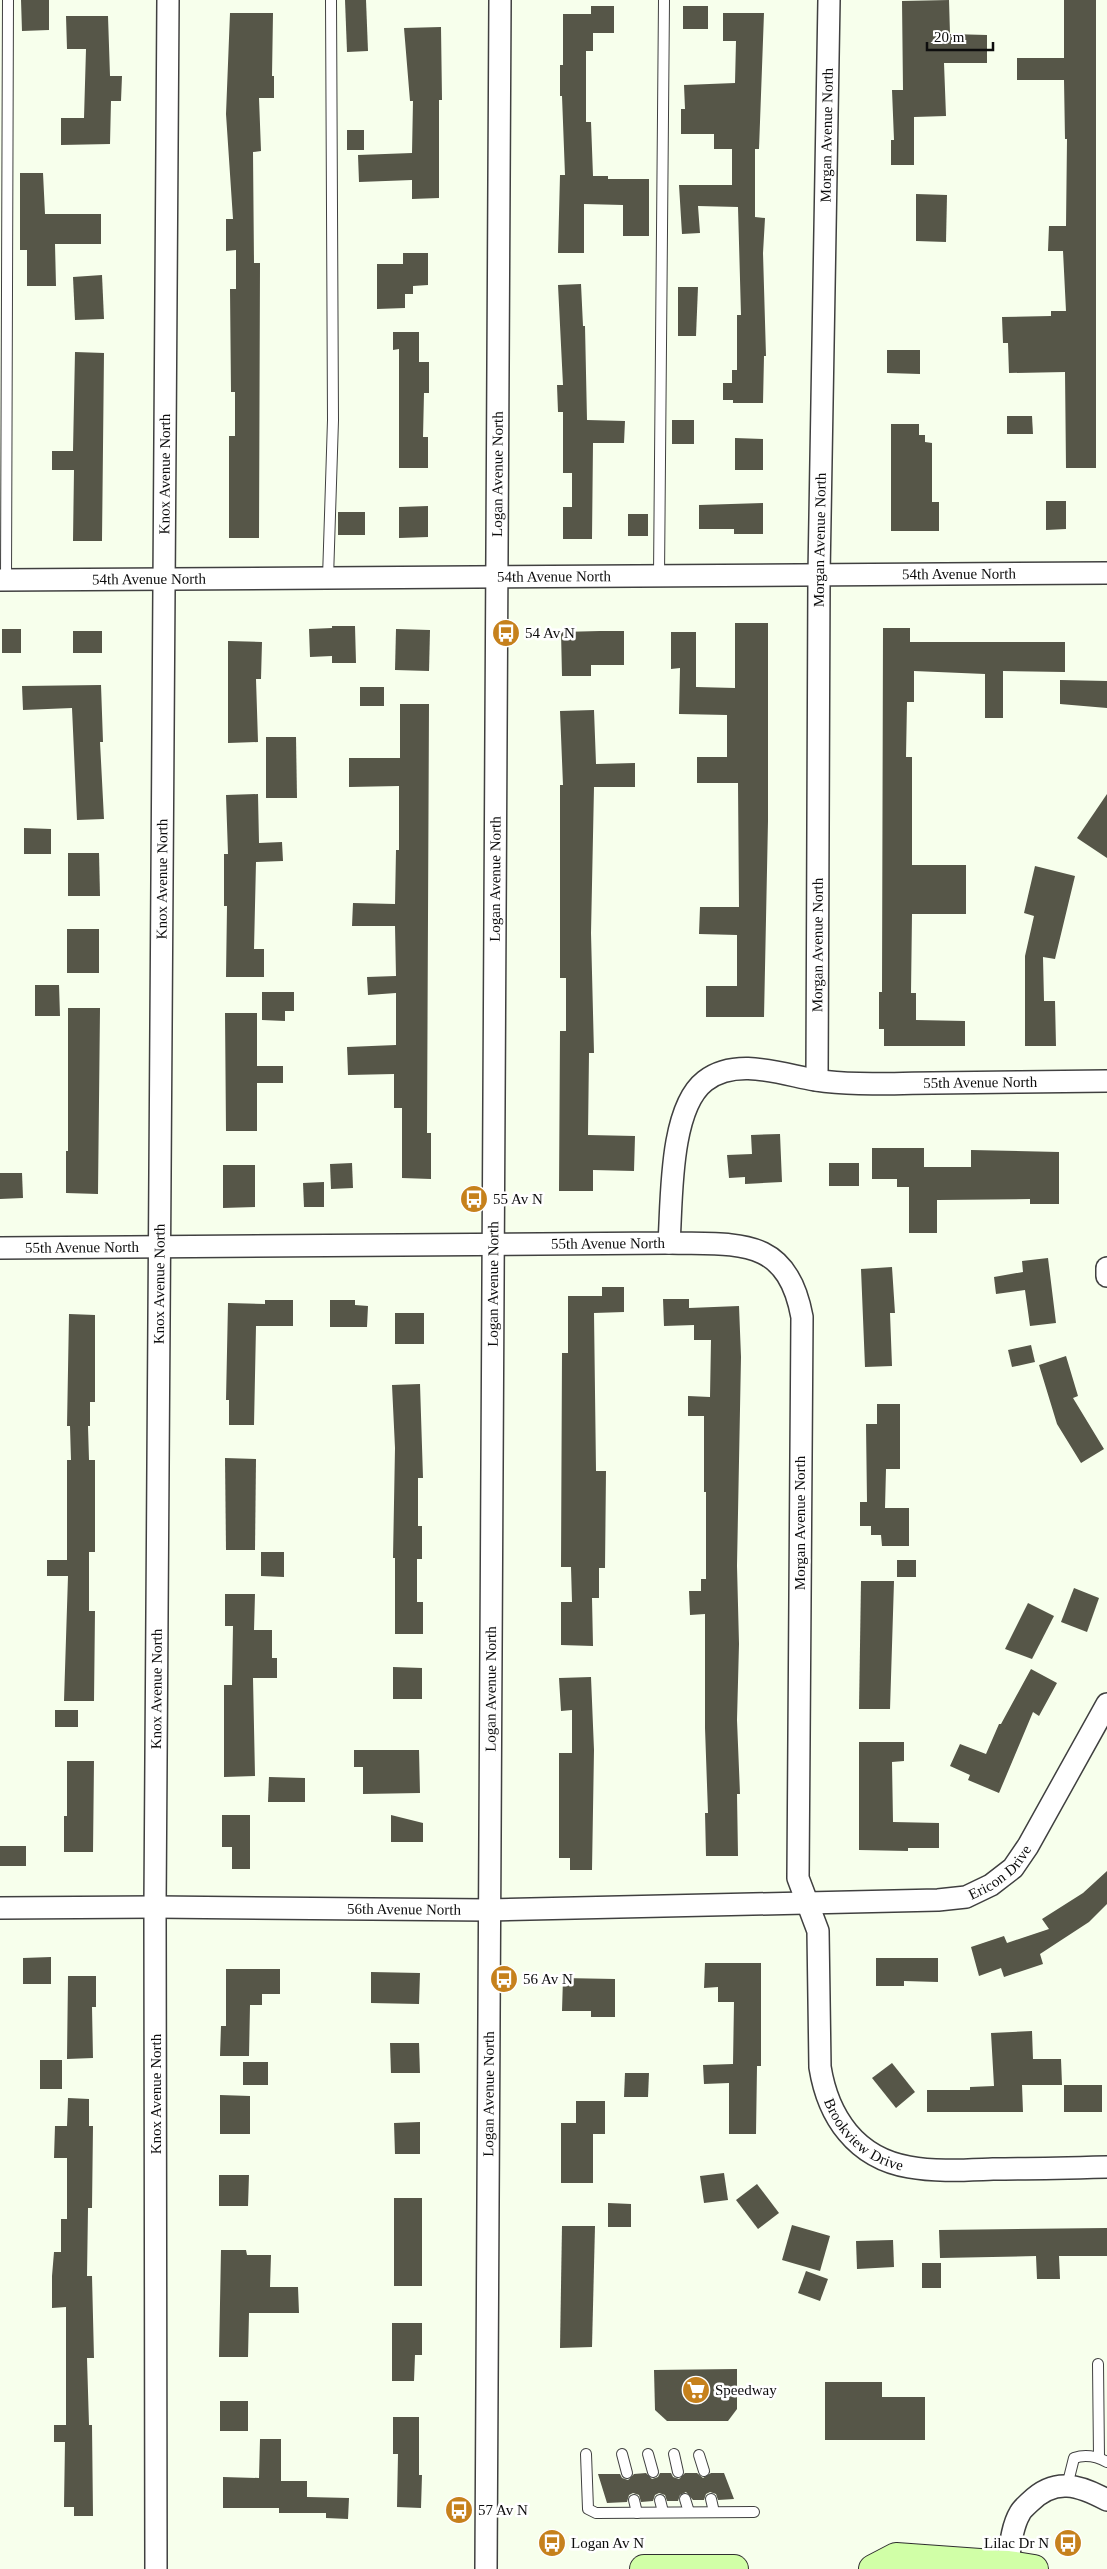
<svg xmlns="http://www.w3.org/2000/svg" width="1107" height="2569" font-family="'Times New Roman',serif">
  <rect width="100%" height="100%" fill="#f7ffec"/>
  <!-- building -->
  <g fill="#565648">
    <path d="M21 0H49V30L22 31Z"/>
    <path d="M345 0H366L368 51 347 52Z"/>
    <path d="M949 0 950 34 987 35V63H944L946 116 914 117V165H891V140H894L892 90H903L902 1Z"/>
    <path d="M1064 0H1096V468H1066L1065 372 1009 373 1008 343H1003L1002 317 1051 316V311H1066L1063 251H1048L1049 226H1066L1067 139H1065L1064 80H1017V58H1064Z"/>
    <path d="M591 6H614V33H593V51H586V122H591L593 176H608V179H649V236H623V205L584 204V253H558L560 175H565L562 96H560V65H563V14H591Z"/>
    <rect x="683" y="6" width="25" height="23"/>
    <path d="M230 13H273L272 76H274V98H259L261 151 253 152 254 263H260L259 538H229V436H235V392H231L230 289H236V250L226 251V219H233L226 114Z"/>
    <path d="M723 13H764L759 149H755V217L765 218 763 253 766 356H764L763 403H733V400H723V383H732V370H737V315H741L738 207 698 206 700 233 682 234 679 185H732V149H714V134H681V109H685L684 85 735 83 736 41H723Z"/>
    <path d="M66 16H108L110 76H122L121 101H111L110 144 61 145V118H84L86 49H67Z"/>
    <path d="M441 27 442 100H439V198L412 199V180L359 182 358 155 412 153 413 101H410L404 28Z"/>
    <rect x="347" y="130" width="17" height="20"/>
    <path d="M20 173H43L45 214H101V244H55L56 286H27V250H20Z"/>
    <path d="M916 194 947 195 946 242 916 241Z"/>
    <path d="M403 253H428V285L413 286V294H405V308L377 309V264H403Z"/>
    <path d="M102 275 104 319 75 320 73 277Z"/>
    <path d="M581 284 583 326H585L587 420 625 421 624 443H593L592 539H563V507H572V473H563V412H558L557 385H563L558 285Z"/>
    <path d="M678 287H698L696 336H678Z"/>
    <path d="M393 332H419V362H429V393H424L423 437H428V468H399V349L393 350Z"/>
    <path d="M887 350H920V374L887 373Z"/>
    <path d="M75 352 104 353 102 541H73L74 470H52V451H73Z"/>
    <path d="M1007 416H1032L1033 434H1007Z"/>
    <rect x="672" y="420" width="22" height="24"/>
    <path d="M891 424H919V435H925V442L932 443V502H939V531H891Z"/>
    <path d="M735 438 763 439V470H735Z"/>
    <path d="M1046 501H1066V529L1046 530Z"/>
    <path d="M763 503V534H734V529H699V505Z"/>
    <path d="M428 506V537L399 538V507Z"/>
    <rect x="338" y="512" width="27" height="23"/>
    <rect x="628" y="514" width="20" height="22"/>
    <path d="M735 623H768V821L764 1017H706V986H737V935L699 934 700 907H739L738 783H697V757H727V715L679 714 680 668 671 669V632H696V687L735 688Z"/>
    <path d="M332 626H355L356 663H332V656L310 657 309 629 332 628Z"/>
    <path d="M883 628H910V642H1065V672L1003 671V718H985V674L914 671V702H907L906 757H912V865H966V914H912L911 993H916V1020L965 1021V1046H884V1029H879V992H882Z"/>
    <rect x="2" y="629" width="19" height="24"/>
    <path d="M396 629 430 630 429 671 395 670Z"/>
    <rect x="73" y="631" width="29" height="22"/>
    <path d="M600 631H624V665H591V676H562L561 632Z"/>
    <path d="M228 641 262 642 261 679H256L258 742 228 743Z"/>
    <path d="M1060 680 1107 681V708L1060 704Z"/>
    <path d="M101 685 103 742H100L104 819 77 820 72 708 23 710 22 686Z"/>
    <rect x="360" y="687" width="24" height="19"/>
    <path d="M400 704H429L427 1133H431V1179L402 1178V1108H394V1074L348 1075 347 1047 396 1045V993L368 995 367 977 396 976 395 926H352L353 903 395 904 396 850H399V786L349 787V758H400Z"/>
    <path d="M594 710 596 764 635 763V787H594L591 933 594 1053H589L588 1135 635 1136 634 1171 593 1170V1191H559L560 1031H566V978H560V785H563L560 711Z"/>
    <path d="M266 737H296L297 798H266Z"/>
    <path d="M258 794 259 843 282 842 283 861 256 862 254 949H264V977H226L227 906H224V854H228L226 795Z"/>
    <path d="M1107 794V858L1077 838Z"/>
    <path d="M24 828 51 829V854H24Z"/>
    <path d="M68 853H99L100 896H68Z"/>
    <path d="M1035 866 1075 876 1055 959 1043 957 1044 1001H1055L1056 1046H1025V956L1034 916 1024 913Z"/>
    <rect x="67" y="929" width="32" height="44"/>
    <path d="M35 985H59L60 1016H35Z"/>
    <path d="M262 992H294V1011H285V1021L262 1020Z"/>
    <path d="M68 1008H100L98 1194 66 1193V1151H68Z"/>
    <path d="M225 1013H257V1066H283V1083H257V1131H226Z"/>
    <path d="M780 1134 782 1182 745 1184V1177L729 1178 727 1155 752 1154 751 1135Z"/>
    <path d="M872 1148H924V1167H971V1150L1059 1152V1204H1030V1199L937 1200V1233H909V1187H897V1179H872Z"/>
    <path d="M352 1163 353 1188 331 1189 330 1164Z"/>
    <rect x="829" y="1163" width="30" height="23"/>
    <path d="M223 1165H255V1207L223 1208Z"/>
    <path d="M0 1173H22L23 1198 0 1199Z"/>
    <path d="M324 1182V1207H304L303 1183Z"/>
    <path d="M1048 1258 1056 1323 1030 1326 1025 1290 996 1294 994 1277 1023 1272 1022 1261Z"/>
    <path d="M892 1267 895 1313H890L892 1366 865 1367 861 1269Z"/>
    <path d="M602 1287H624V1312L594 1313 596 1471H606L605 1568H599V1598H592L593 1646 561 1645V1602H572L571 1567H561L562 1353H568V1296H602Z"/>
    <path d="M663 1299H689V1308L739 1306 741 1357 737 1566 739 1644 737 1720 740 1794H737L738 1856H706L705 1813H708L705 1728V1614L690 1615 689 1591H701V1579H706V1492H704V1416H688V1396L710 1397 711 1340H694V1325L664 1326Z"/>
    <path d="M265 1300H293V1326H256L254 1425H229V1400H226L228 1303 265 1304Z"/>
    <path d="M330 1300H355V1305L368 1306 367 1327H330Z"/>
    <rect x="395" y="1313" width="29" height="31"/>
    <path d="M69 1314 95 1315V1402H90V1426H88L89 1460H95V1552H89V1611H95L94 1701H64L68 1576H47V1560H67V1460H71L70 1426H67Z"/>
    <path d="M1031 1345 1035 1362 1012 1367 1008 1350Z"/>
    <path d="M1066 1356 1078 1396 1073 1398 1104 1449 1081 1463 1057 1424 1039 1365Z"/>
    <path d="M420 1384 423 1478H418V1526H422V1559H417V1602H423V1634H395V1558H393L395 1448 392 1385Z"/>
    <path d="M877 1404H900V1469H886L885 1508H909V1546H882L881 1535H871V1526H860V1502H867L866 1424H877Z"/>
    <path d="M225 1458 256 1459 255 1550H226Z"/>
    <path d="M261 1552H284V1577L261 1576Z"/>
    <rect x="897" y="1560" width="19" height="17"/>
    <path d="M861 1581H894L890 1709H859Z"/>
    <path d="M1074 1588 1099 1598 1087 1632 1061 1622Z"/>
    <path d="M225 1594H255L254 1630H272V1658H277V1678H253L255 1776 224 1777V1685H232L233 1626H225Z"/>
    <path d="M1028 1603 1054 1616 1032 1659 1005 1649Z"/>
    <path d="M393 1667 422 1668V1699H393Z"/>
    <path d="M1031 1669 1057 1683 1039 1716 1033 1712 999 1793 968 1780 970 1775 950 1766 960 1744 986 1754 999 1724H1001Z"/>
    <path d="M591 1677 594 1750 592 1870H570V1858H559V1753H572V1710L561 1711 559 1678Z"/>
    <rect x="55" y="1710" width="23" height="17"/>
    <path d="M859 1742H904V1761L892 1762 893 1822 939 1823V1848H908V1851L859 1850Z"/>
    <path d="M354 1750H419L420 1793 363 1794V1767H354Z"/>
    <path d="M67 1761H94L93 1852H64V1816H67Z"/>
    <path d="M269 1777 305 1778V1802H268Z"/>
    <path d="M222 1815H250V1869H232V1847H222Z"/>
    <path d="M391 1815 423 1823V1842H391Z"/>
    <rect x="0" y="1846" width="26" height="20"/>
    <path d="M1107 1871V1904L1089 1922 1040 1954 1043 1964 1004 1977 1001 1968 979 1976 971 1947 1004 1936 1007 1943 1049 1929 1042 1919 1083 1893Z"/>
    <path d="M51 1957V1984H23V1958Z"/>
    <path d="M876 1958H938V1982L904 1981V1986H876Z"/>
    <path d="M705 1963H761V2066H757L756 2134H729V2083L704 2084 703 2065 733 2064 734 2002H718V1987L704 1988Z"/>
    <path d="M226 1969H280V1994H262V2005H250L249 2056H220L221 2026H226Z"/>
    <path d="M371 1972 420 1973 419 2004 371 2003Z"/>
    <path d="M68 1976H96V2007H92L93 2058 67 2059Z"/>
    <path d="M563 1978 615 1979V2017H591V2011H562Z"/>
    <path d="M1032 2031 1033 2059H1061L1062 2085H1022L1023 2112H927V2090H970V2087L994 2086 991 2033Z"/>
    <path d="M390 2043H419L420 2073H391Z"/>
    <rect x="40" y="2060" width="22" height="29"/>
    <rect x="243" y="2062" width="25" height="23"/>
    <path d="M892 2063 915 2092 896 2108 872 2078Z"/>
    <path d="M625 2073H649L648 2097H624Z"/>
    <rect x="1064" y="2085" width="38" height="27"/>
    <path d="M220 2095 250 2096V2134H220Z"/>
    <path d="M68 2098 89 2099V2126H93L92 2208H88L87 2276H92L94 2358H87L89 2425H92L93 2516H74V2507H64L65 2442H54V2425H66V2307L52 2308V2276L54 2252H61V2219H67V2158H54L55 2126H67Z"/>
    <path d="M576 2101H605V2134H593V2183H561V2123H576Z"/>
    <path d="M420 2122V2154H395L394 2123Z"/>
    <path d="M724 2173 728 2200 704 2203 700 2176Z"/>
    <path d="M219 2175H249L248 2206H219Z"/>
    <path d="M757 2184 779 2213 758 2229 736 2200Z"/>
    <rect x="394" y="2198" width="28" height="88"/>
    <path d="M608 2203 631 2204V2227H608Z"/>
    <path d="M792 2225 830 2236 820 2271 782 2260Z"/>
    <path d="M562 2226H595L592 2347 560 2348Z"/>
    <path d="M1107 2228V2256H1059L1060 2279H1037L1036 2256 940 2258 939 2230Z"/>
    <path d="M893 2240 894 2267 857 2269 856 2241Z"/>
    <path d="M221 2250H246L247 2255H271L270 2287H298L299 2313H249L248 2357H219Z"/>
    <rect x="922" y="2263" width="19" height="25"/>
    <path d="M806 2271 828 2279 820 2301 798 2293Z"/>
    <path d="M392 2323H422V2355H415L414 2381H392Z"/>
    <path d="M737 2369V2409L728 2421H667L655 2410 654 2370Z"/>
    <path d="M825 2382H882V2397H925V2440H825Z"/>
    <rect x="220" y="2401" width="28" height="30"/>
    <path d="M393 2417H419V2475H422L421 2508 397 2507 398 2454H393Z"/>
    <path d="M260 2439H281V2481H307V2497L349 2498 348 2519 326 2518V2513H279V2508H223V2477L259 2478Z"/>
    <path d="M646 2473 652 2479 658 2477 660 2473H671L673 2477 679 2479 685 2473H697L703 2478 711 2473H724L734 2499 718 2500 716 2494 710 2492 706 2494 704 2500H693L686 2492 680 2495 678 2501H667L665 2495 659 2493 655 2495 653 2501 641 2502 639 2495 633 2493 629 2495 627 2502 607 2503 598 2474H620L622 2478 628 2480 634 2474Z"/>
  </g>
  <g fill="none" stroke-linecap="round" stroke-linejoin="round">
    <!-- lane casing -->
    <g stroke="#404040" stroke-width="12">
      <g id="lane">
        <path d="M659 576 664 0"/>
        <path d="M328 578 333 420 331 0"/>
        <path d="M6 580 8 0"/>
        <path d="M1098 2364 1099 2457"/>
        <path d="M586 2454 588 2509 596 2513 754 2512"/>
        <path d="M622 2454 627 2473"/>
        <path d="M648 2454 653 2472"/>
        <path d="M674 2454 678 2472"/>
        <path d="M699 2455 704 2471"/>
        <path d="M1067 2486 1074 2458C1086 2454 1096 2456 1107 2462"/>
        <path d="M685 2499 689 2512"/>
        <path d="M711 2499 714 2512"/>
        <path d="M634 2500 637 2513"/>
        <path d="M660 2500 663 2512"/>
      </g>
    </g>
    <!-- street casing -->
    <g stroke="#404040" stroke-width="24">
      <g id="street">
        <path id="s1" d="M0 580 1107 573"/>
        <path id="s2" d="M817 1080 819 575 829 0"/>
        <path id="s3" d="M669 1243C737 1245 787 1235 802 1317L798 1878 818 1931 820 2067C828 2117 856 2158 909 2167 936 2172 965 2170 993 2169 1031 2169 1069 2168 1107 2167"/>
        <path id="s4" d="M0 1248 669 1243C672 1201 669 1109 705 1081 736 1057 781 1074 815 1080 854 1086 893 1083 933 1083 991 1082 1049 1082 1107 1081"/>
        <path d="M1107 1268V1276"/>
        <path id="s5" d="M0 1908 155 1907 488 1910 938 1900 966 1897 991 1885 1013 1868 1028 1846 1107 1704"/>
        <path id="s6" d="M156 2569 155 1907 168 0"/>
        <path id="s7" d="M486 2569 500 0"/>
        <path d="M1007 2569C1010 2551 1011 2528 1020 2513 1022 2509 1027 2505 1030 2502 1055 2477 1079 2485 1107 2500"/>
      </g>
    </g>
    <!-- secondary casing -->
    <g stroke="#2f2f2f" stroke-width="30">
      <g id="secondary">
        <path d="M644 2569H734"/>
        <path d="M873 2569 896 2557 1008 2565 1034 2569"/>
      </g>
    </g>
    <!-- lane -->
    <use href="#lane" stroke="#fff" stroke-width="10"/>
    <!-- street -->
    <use href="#street" stroke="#fff" stroke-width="21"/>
    <!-- secondary -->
    <use href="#secondary" stroke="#d1ffa7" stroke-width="28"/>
  </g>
  <!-- icons -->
  <defs>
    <g id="bus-disc" transform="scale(1.4375)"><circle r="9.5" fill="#c6811c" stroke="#fff"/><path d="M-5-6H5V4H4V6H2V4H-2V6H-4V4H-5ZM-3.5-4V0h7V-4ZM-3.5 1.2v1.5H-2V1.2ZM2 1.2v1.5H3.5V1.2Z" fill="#fff"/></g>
    <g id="supermarket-disc" transform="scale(1.4375)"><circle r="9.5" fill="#c6811c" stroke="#fff"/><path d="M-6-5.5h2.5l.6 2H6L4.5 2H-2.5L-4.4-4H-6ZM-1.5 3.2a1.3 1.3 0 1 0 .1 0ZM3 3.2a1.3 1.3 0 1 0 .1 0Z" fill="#fff"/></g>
  </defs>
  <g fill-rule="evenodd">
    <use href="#bus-disc" x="506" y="633"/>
    <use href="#bus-disc" x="474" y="1199"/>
    <use href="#bus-disc" x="504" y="1979"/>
    <use href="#supermarket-disc" x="696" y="2390"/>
    <use href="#bus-disc" x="459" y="2510"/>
    <use href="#bus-disc" x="552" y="2543"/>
    <use href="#bus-disc" x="1068" y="2543"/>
  </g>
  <g text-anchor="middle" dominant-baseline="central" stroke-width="5" stroke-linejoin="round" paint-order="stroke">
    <!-- street labels -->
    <g font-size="15" fill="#0d0d0d" stroke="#fff">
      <text stroke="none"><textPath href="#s2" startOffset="945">Morgan Avenue North</textPath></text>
      <text stroke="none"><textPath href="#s6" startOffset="2095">Knox Avenue North</textPath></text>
      <text stroke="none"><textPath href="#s7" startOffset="2095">Logan Avenue North</textPath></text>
      <text stroke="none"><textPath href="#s2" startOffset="540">Morgan Avenue North</textPath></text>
      <text stroke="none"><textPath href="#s1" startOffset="959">54th Avenue North</textPath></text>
      <text stroke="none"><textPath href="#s1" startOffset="554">54th Avenue North</textPath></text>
      <text stroke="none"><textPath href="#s1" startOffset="149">54th Avenue North</textPath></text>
      <text stroke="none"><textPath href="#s6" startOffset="1690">Knox Avenue North</textPath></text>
      <text stroke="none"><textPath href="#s7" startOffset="1690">Logan Avenue North</textPath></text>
      <text stroke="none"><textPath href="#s2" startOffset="135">Morgan Avenue North</textPath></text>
      <text stroke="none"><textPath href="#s4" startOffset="1118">55th Avenue North</textPath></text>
      <text stroke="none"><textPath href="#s4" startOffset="608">55th Avenue North</textPath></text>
      <text stroke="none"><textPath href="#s4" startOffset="82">55th Avenue North</textPath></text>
      <text stroke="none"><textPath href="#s6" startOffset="1285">Knox Avenue North</textPath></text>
      <text stroke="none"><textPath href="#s7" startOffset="1285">Logan Avenue North</textPath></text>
      <text transform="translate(800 1523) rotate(-90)">Morgan Avenue North</text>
      <text stroke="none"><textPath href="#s6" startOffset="880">Knox Avenue North</textPath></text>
      <text stroke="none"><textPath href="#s7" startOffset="880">Logan Avenue North</textPath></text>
      <text stroke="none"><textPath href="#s5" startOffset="1009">Ericon Drive</textPath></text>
      <text stroke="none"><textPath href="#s5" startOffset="404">56th Avenue North</textPath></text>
      <text transform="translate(156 2094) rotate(-90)">Knox Avenue North</text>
      <text stroke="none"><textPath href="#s7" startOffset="475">Logan Avenue North</textPath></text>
      <text stroke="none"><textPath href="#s3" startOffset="1012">Brookview Drive</textPath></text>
    </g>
    <!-- poi labels -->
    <g font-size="15" fill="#0d0d0d" stroke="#fff" text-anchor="start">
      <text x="525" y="633">54 Av N</text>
      <text x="493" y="1199">55 Av N</text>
      <text x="523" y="1979">56 Av N</text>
      <text x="715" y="2390">Speedway</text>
      <text x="478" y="2510">57 Av N</text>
      <text x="571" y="2543">Logan Av N</text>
      <text x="1049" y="2543" text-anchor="end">Lilac Dr N</text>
    </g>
  </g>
  <!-- scale -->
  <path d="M927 42v8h66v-8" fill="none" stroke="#0d0d0d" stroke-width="2.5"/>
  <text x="934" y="42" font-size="15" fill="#0d0d0d" stroke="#ffffff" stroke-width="4" paint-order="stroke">20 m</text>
</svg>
